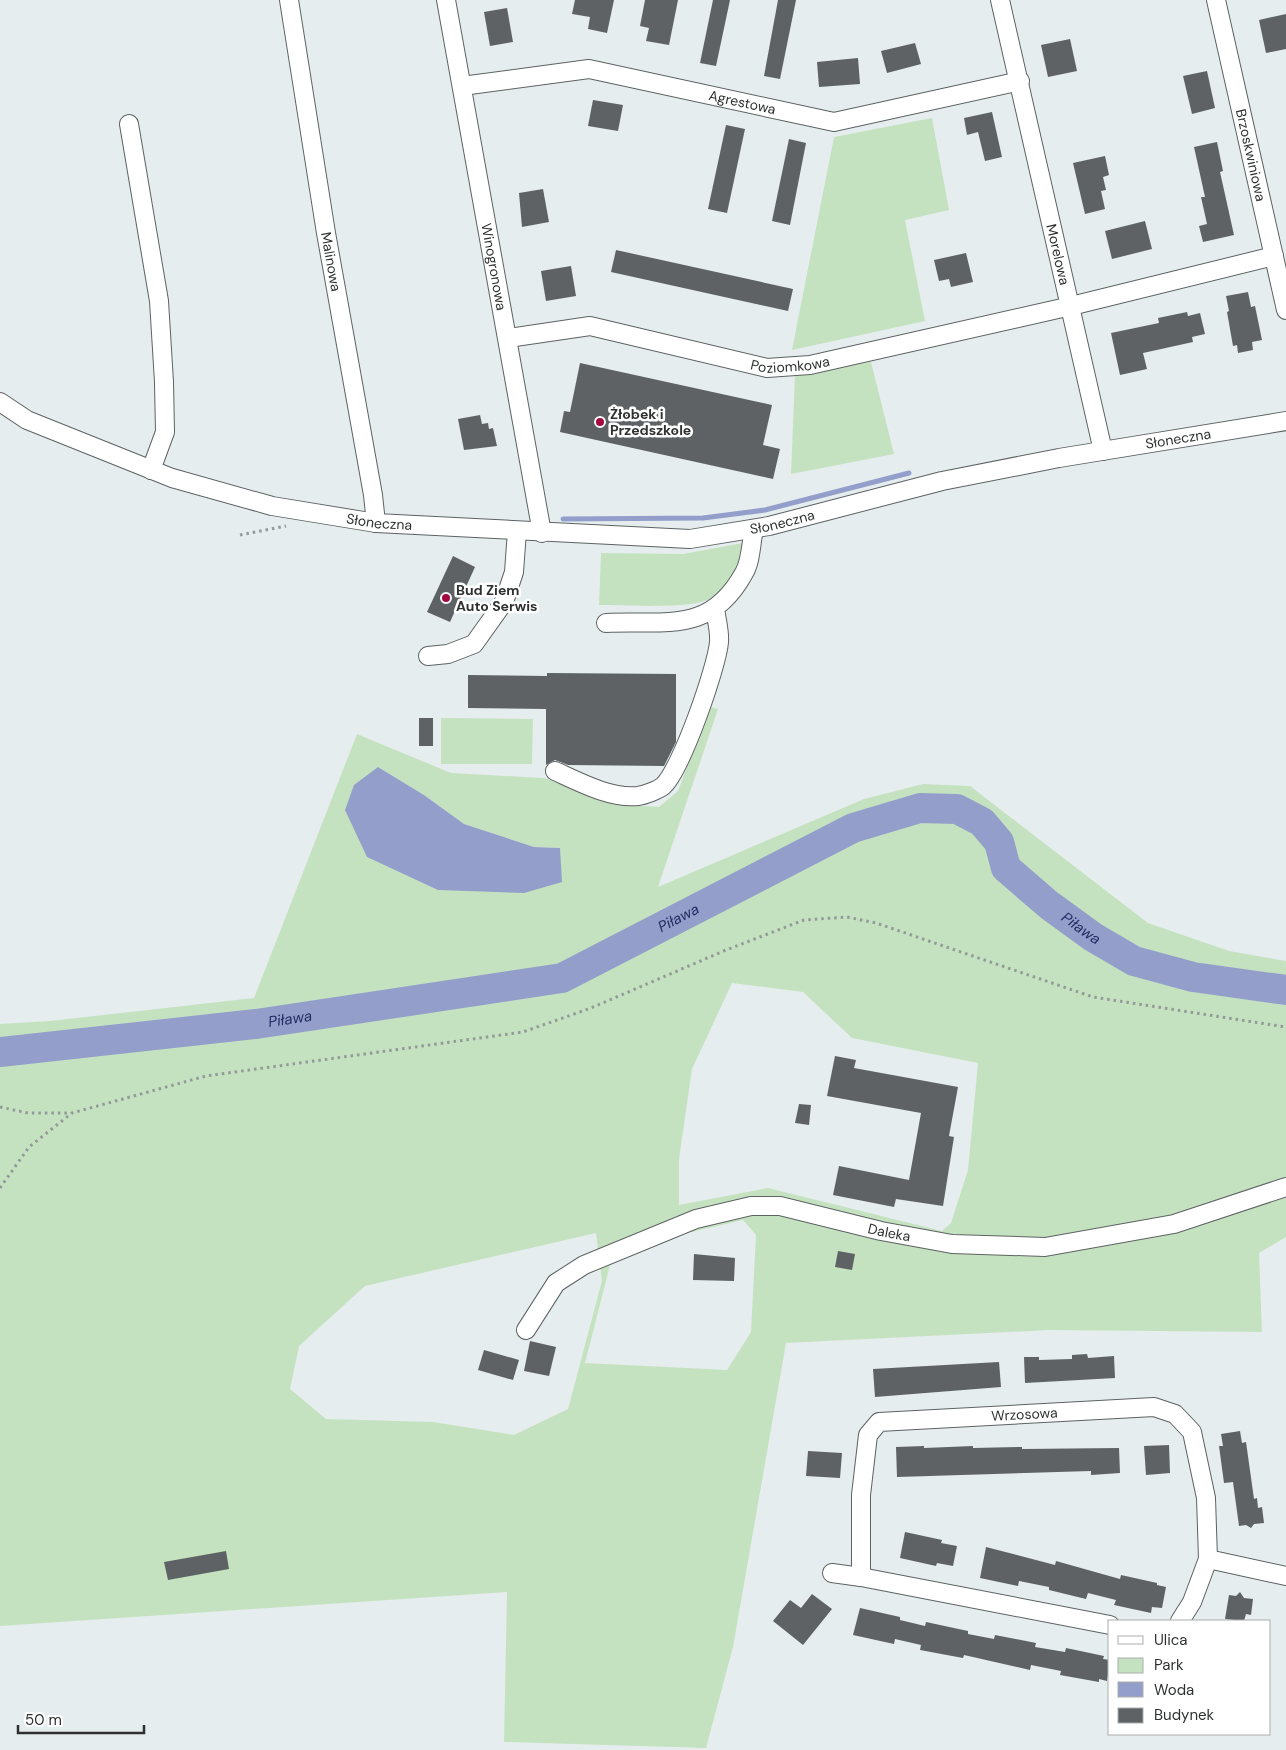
<svg xmlns="http://www.w3.org/2000/svg" width="1286" height="1750" font-family="'DM Sans',sans-serif">
  <rect width="100%" height="100%" fill="#e6edee"/>
  <!-- green -->
  <g fill="#c5e2c0" fill-rule="evenodd">
    <path d="M932 118 949 210 905 220 925 321 792 350 834 137Z"/>
    <path d="M871 362 894 454 791 474 795 375Z"/>
    <path d="M743 543C742 564 726 590 707 600 688 609 622 605 599 605L601 553 683 554Z"/>
    <path d="M710 707 718 709 658 887 864 799 923 784 970 786 1148 923 1229 951 1286 961V1237L1259 1253 1262 1332 1049 1330 786 1343 733 1647 706 1748 504 1742 507 1592 0 1626V1024L50 1021 254 998 357 734 451 773 543 778 567 783 613 804 659 807 678 791ZM378 767 424 795 464 824 534 847 560 848 367 857ZM732 983 803 992 852 1038 978 1063 968 1170 951 1223 942 1231 768 1188 679 1205V1159L692 1069ZM743 1220 756 1235 751 1332 727 1370 585 1363 610 1265 687 1233ZM596 1233 602 1281 568 1409 514 1435 433 1422 326 1419 290 1389 299 1346 365 1286Z"/>
    <path d="M441 718 533 719 532 764H441Z"/>
  </g>
  <!-- water -->
  <path fill="#939fca" d="M378 767 424 795 464 824 534 847 560 848 562 882 524 893 438 890 367 857 345 810 354 785Z"/>
  <g fill="none" stroke-linecap="round" stroke-linejoin="round">
    <!-- stream -->
    <path stroke="#939fca" stroke-width="5" d="M563 519 703 518 765 510 909 473"/>
    <!-- river -->
    <path stroke="#939fca" stroke-width="30" id="s1" d="M0 1052 256 1024 562 978 853 828 920 808 957 809 982 822 999 842 1006 868 1049 905 1093 937 1134 961 1193 977 1286 990"/>
  </g>
  <!-- building -->
  <g fill="#5e6265">
    <path d="M575 0H614L607 33 588 29 590 17 572 14Z"/>
    <path d="M645 0H678L669 45 646 41 649 28 640 26Z"/>
    <path d="M713 0H730L716 66 700 63Z"/>
    <path d="M778 0H796L780 79 764 76Z"/>
    <path d="M507 8 513 42 490 46 484 12Z"/>
    <path d="M1286 14V49L1266 53 1259 20Z"/>
    <path d="M1070 39 1077 71 1048 77 1041 45Z"/>
    <path d="M915 43 921 64 887 73 881 51Z"/>
    <path d="M858 58 860 84 819 87 817 62Z"/>
    <path d="M1207 71 1215 108 1192 114 1183 76Z"/>
    <path d="M593 100 623 105 618 131 588 126Z"/>
    <path d="M992 112 1002 157 985 161 978 132 967 135 964 118Z"/>
    <path d="M726 125 745 129 727 213 708 209Z"/>
    <path d="M789 139 806 143 790 225 772 221Z"/>
    <path d="M1217 142 1223 171 1220 172 1234 235 1203 242 1199 226 1207 224 1201 197H1205L1194 147Z"/>
    <path d="M1105 156 1109 175 1103 177 1106 190 1101 191 1105 209 1085 214 1073 163Z"/>
    <path d="M543 189 549 222 522 227 519 193Z"/>
    <path d="M1145 221 1152 249 1112 259 1105 231Z"/>
    <path d="M616 250 793 289 788 311 611 272Z"/>
    <path d="M966 253 973 282 951 287 949 279 939 281 934 260Z"/>
    <path d="M571 266 576 296 546 301 541 271Z"/>
    <path d="M1248 292 1251 307 1255 306 1262 340 1252 342 1253 350 1238 353 1237 345 1233 346 1227 312 1229 311 1226 296Z"/>
    <path d="M1187 312 1188 316 1200 313 1205 334 1192 337 1193 342 1143 353 1147 369 1120 375 1111 333 1159 323 1158 318Z"/>
    <path d="M580 363 772 405 763 445 780 449 773 479 560 432 564 411 570 412Z"/>
    <path d="M480 415 482 424 488 423 489 429 493 428 497 446 464 450 458 419Z"/>
    <path d="M453 556 475 567 450 622 427 612Z"/>
    <path d="M547 673 676 674V742L664 766 568 765 555 760 546 765V709L468 708V675L547 676Z"/>
    <rect x="419" y="718" width="14" height="28"/>
    <path d="M835 1056 856 1060 854 1068 958 1087 949 1136 954 1137 943 1206 896 1199 894 1207 833 1195 839 1166 909 1180 921 1113 827 1096Z"/>
    <path d="M799 1104 811 1105 809 1125 795 1123Z"/>
    <path d="M838 1251 855 1254 852 1270 835 1267Z"/>
    <path d="M694 1254 735 1258 734 1281 693 1280Z"/>
    <path d="M530 1341 556 1347 549 1376 524 1371Z"/>
    <path d="M484 1350 519 1360 513 1380 478 1370Z"/>
    <path d="M1087 1354 1088 1358 1114 1356 1115 1378 1025 1383 1024 1357H1039V1360L1072 1359V1355Z"/>
    <path d="M999 1362 1001 1387 875 1397 873 1369Z"/>
    <path d="M1240 1431 1242 1443 1246 1442 1254 1499 1257 1498 1258 1508 1262 1507 1264 1523 1254 1524 1251 1528 1246 1525 1239 1526 1233 1482 1224 1483 1219 1446H1223L1221 1434Z"/>
    <path d="M1169 1445 1170 1473 1146 1475 1144 1446Z"/>
    <path d="M924 1446V1448L973 1446V1448L1022 1447V1449L1119 1448 1120 1473 1091 1475V1471L897 1477 896 1447Z"/>
    <path d="M808 1451 842 1453 840 1478 806 1476Z"/>
    <path d="M905 1532 942 1540 941 1543 957 1546 953 1566 937 1563 936 1566 900 1558Z"/>
    <path d="M986 1547 1055 1565 1056 1561 1120 1579 1121 1575 1157 1583V1585L1166 1587 1162 1608 1152 1607 1151 1613 1114 1605 1116 1600 1088 1593 1086 1599 1049 1590V1587L1019 1581 1018 1586 980 1578Z"/>
    <path d="M226 1551 229 1569 168 1580 164 1562Z"/>
    <path d="M1240 1592 1244 1598 1253 1599 1251 1615 1246 1614 1244 1621 1225 1619 1229 1595 1236 1596Z"/>
    <path d="M812 1594 832 1609 803 1645 773 1621 790 1600 801 1608Z"/>
    <path d="M860 1608 900 1617V1620L925 1626 926 1622 968 1631V1634L994 1639 995 1635 1036 1643 1035 1647 1065 1652 1066 1648 1104 1656 1103 1659 1110 1660 1107 1681 1099 1679V1682L1060 1675 1061 1671 1031 1665 1030 1670 964 1655 963 1658 920 1650 921 1645 895 1639 894 1644 853 1635Z"/>
  </g>
  <g fill="none" stroke-linecap="round" stroke-linejoin="round">
    <!-- minor casing -->
    <g stroke="#5d6263" stroke-width="20">
      <g id="minor">
        <path id="s2" d="M289 0 326 233 373 495 376 523"/>
        <path id="s3" d="M446 0 542 533"/>
        <path id="s4" d="M1000 0 1103 451"/>
        <path id="s5" d="M1216 0 1286 310"/>
        <path id="s6" d="M462 86 589 69 834 122 1020 81"/>
        <path d="M129 124 159 301 164 382 165 432 151 470"/>
        <path id="s7" d="M508 338 590 326 767 368 810 365 1071 306 1274 256"/>
        <path id="s8" d="M0 402 27 420 172 478 272 506 376 523 690 539 769 526 942 481 1059 458 1286 421"/>
        <path d="M606 623C665 620 710 635 744 573 751 562 751 542 754 529"/>
        <path d="M428 656 448 654 474 644 504 602 514 572 517 531"/>
        <path d="M555 771C579 782 611 799 638 796 645 795 658 790 663 786 681 770 717 667 719 642 720 631 716 618 715 608"/>
        <path id="s9" d="M526 1330 556 1283 584 1265 696 1219 751 1206H780L881 1231 952 1244 1045 1247 1174 1224 1286 1187"/>
        <path d="M832 1573 861 1577 1110 1625"/>
        <path id="s10" d="M861 1577V1495L868 1435 879 1422 1154 1407 1175 1414 1192 1432 1206 1498 1208 1559"/>
        <path d="M1180 1621 1192 1602 1208 1559 1286 1576"/>
      </g>
    </g>
    <!-- path -->
    <g stroke="#949999" stroke-width="3" stroke-dasharray="2.5 4" stroke-linecap="butt">
      <path d="M240 535 286 526"/>
      <path d="M0 1107 28 1113H71"/>
      <path d="M0 1188 29 1147 72 1113 206 1076 523 1032 591 1008 726 950 804 920 847 917 876 923 1093 997 1286 1027"/>
    </g>
    <!-- minor -->
    <use href="#minor" stroke="#fff" stroke-width="18"/>
  </g>
  <!-- markers -->
  <g fill="#a3073f" stroke="#fff" stroke-width="2">
    <circle cx="600" cy="422" r="5"/>
    <circle cx="446" cy="598" r="5"/>
  </g>
  <g text-anchor="middle" dominant-baseline="central" stroke-width="5" stroke-linejoin="round" paint-order="stroke">
    <!-- street labels -->
    <g font-size="14" fill="#2f3131" stroke="#fff">
      <text stroke="none"><textPath href="#s6" startOffset="285">Agrestowa</textPath></text>
      <text stroke="none"><textPath href="#s5" startOffset="159">Brzoskwiniowa</textPath></text>
      <text stroke="none"><textPath href="#s4" startOffset="261">Morelowa</textPath></text>
      <text stroke="none"><textPath href="#s2" startOffset="265">Malinowa</textPath></text>
      <text stroke="none"><textPath href="#s3" startOffset="271">Winogronowa</textPath></text>
      <text stroke="none"><textPath href="#s7" startOffset="288">Poziomkowa</textPath></text>
      <text stroke="none"><textPath href="#s8" startOffset="1211">Słoneczna</textPath></text>
      <text stroke="none"><textPath href="#s8" startOffset="401">Słoneczna</textPath></text>
      <text stroke="none"><textPath href="#s8" startOffset="806">Słoneczna</textPath></text>
      <text stroke="none"><textPath href="#s9" startOffset="408">Daleka</textPath></text>
      <text stroke="none"><textPath href="#s10" startOffset="305">Wrzosowa</textPath></text>
    </g>
    <!-- poi labels -->
    <g font-size="14" font-weight="bold" fill="#2f3131" stroke="#fff" text-anchor="start">
      <text x="610" y="414">Żłobek i<tspan x="610" dy="16">Przedszkole</tspan></text>
      <text x="456" y="590">Bud Ziem<tspan x="456" dy="16">Auto Serwis</tspan></text>
    </g>
    <!-- water labels -->
    <g font-size="15" font-style="italic" fill="#232c62" stroke="#fff">
      <text stroke="none"><textPath href="#s1" startOffset="698">Piława</textPath></text>
      <text stroke="none"><textPath href="#s1" startOffset="1179">Piława</textPath></text>
      <text stroke="none"><textPath href="#s1" startOffset="292">Piława</textPath></text>
    </g>
  </g>
  <!-- legend -->
  <rect x="1108" y="1620" width="162" height="115" fill="#ffffff" stroke="#acadad"/>
  <rect x="1118" y="1636" width="25" height="8" fill="#ffffff" stroke="#acadad"/>
  <text x="1154" y="1645" font-size="15" fill="#2f3131">Ulica</text>
  <rect x="1118" y="1658" width="25" height="15" fill="#c5e2c0" stroke="#acadad"/>
  <text x="1154" y="1670" font-size="15" fill="#2f3131">Park</text>
  <rect x="1118" y="1682" width="25" height="15" fill="#939fca" stroke="#acadad"/>
  <text x="1154" y="1695" font-size="15" fill="#2f3131">Woda</text>
  <rect x="1118" y="1708" width="25" height="15" fill="#5e6265" stroke="#acadad"/>
  <text x="1154" y="1720" font-size="15" fill="#2f3131">Budynek</text>
  <!-- scale -->
  <path d="M18 1725v8h126v-8" fill="none" stroke="#2f3131" stroke-width="2.5"/>
  <text x="25" y="1725" font-size="15" fill="#2f3131" stroke="#ffffff" stroke-width="4" paint-order="stroke">50 m</text>
</svg>
